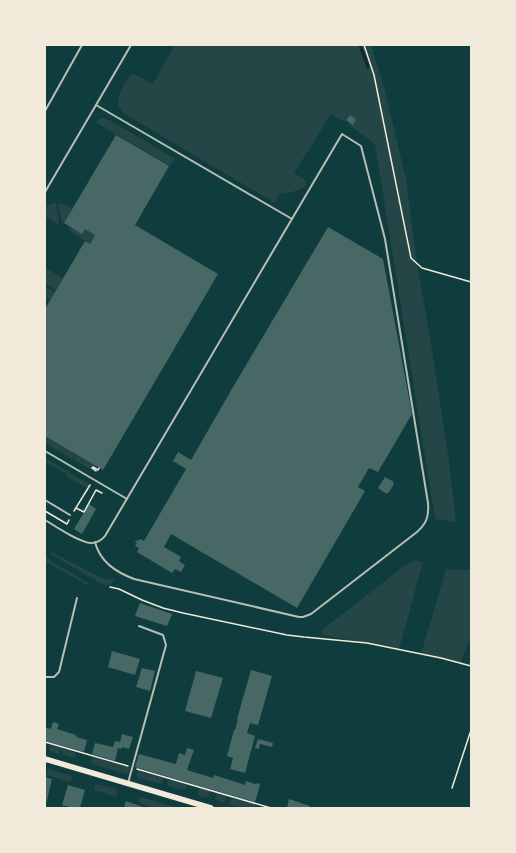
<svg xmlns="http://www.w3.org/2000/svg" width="516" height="853" font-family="Arial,sans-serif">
  <rect width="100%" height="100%" fill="#0f3d3e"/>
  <!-- green -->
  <g fill="#244646">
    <path d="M175 45H371L384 87 406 179 417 264 430 337 449 462 456 522 435 519 375 144 348 124 349 122 353 124 356 119 350 115 345 122 331 114 294 173 305 180C306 183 306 184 305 186 302 191 285 193 280 194L275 203 125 114C109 101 124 86 132 73L153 84Z"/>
    <path d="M104 118 109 120 175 159 173 163 172 162 170 166 95 122 99 119Z"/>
    <path d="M54 203H56L60 226 45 216C45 208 45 206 54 203Z"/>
    <path d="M58 203 65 205 72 209 64 223 63 222 62 224Z"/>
    <path d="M71 227 85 229 95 235 90 244 69 230Z"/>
    <path d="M45 269 49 270 63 278 56 290 45 283Z"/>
    <path d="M45 286 55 292 51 300 45 297Z"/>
    <path d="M45 436 75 453 72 459 45 443Z"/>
    <path d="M76 454 95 465 92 470 74 460Z"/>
    <path d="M45 458 89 484 87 488 66 476 67 474 45 462Z"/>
    <path d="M51 552 102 578 109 580 115 579 111 584 105 586 51 554Z"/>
    <path d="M45 556 49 560 88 583 87 585 45 561Z"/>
    <path d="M414 560 423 562 399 649 322 635V630L403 567Z"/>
    <path d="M446 569 471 570V636L460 663 421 654Z"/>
    <path d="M50 745 76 753 75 758 62 755 63 751 61 750H60L59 754 50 751Z"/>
    <path d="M92 757 130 768 128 774H126L91 764Z"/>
    <path d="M48 769 72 776 70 782 46 775Z"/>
    <path d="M138 771 164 778 162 783 161 784 138 778 137 775Z"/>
    <path d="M169 779 187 785 185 789 182 790 168 786 167 785Z"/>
    <path d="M95 784 116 789 117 791 116 797 94 790Z"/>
    <path d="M199 788 210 791 209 795 206 798 198 795Z"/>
    <path d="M216 793 226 796 224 803 215 799Z"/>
    <path d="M140 797H141L179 808H154L139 803Z"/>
    <path d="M231 798 257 805V808C246 808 239 807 229 804Z"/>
  </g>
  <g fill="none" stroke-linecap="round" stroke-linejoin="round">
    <!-- stream -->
    <path stroke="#0a2a2b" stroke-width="3" d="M360 45 368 67"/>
  </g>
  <!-- building -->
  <g fill="#486865">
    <path d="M350 115 356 119 353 125 346 120Z"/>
    <path d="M116 135 169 166 135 225 218 274 103 470 45 436V309L85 241 90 244 95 235 85 229 82 234 64 223Z"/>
    <path d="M328 227 383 259 412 414 378 472 369 468 358 487 365 491 297 608 171 534 164 547 181 557 179 561 185 565 181 572 175 569 172 573 137 552 139 548 135 546 137 543 135 542 136 540 138 541 140 539 144 541 186 469 173 461 178 452 191 460 233 387Z"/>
    <path d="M385 477 394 482 393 484H394L389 492H388L387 494 378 488Z"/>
    <path d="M89 504 96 509 82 534 74 529Z"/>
    <path d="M140 603 172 614 167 626 135 616Z"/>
    <path d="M112 651 140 659 135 675 108 667Z"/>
    <path d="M142 668 155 671 150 691 136 687Z"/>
    <path d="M251 670 272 676 258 725 250 723 247 733 255 736 245 773 230 769 233 758 227 756 234 730H235L238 719H237Z"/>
    <path d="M196 671 223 678 211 718 185 711Z"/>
    <path d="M53 722 59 724 57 729 76 735V737L87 740 84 752 45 741V727L51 729Z"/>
    <path d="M122 734 133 737 129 749 122 747 121 749 118 748 115 761 92 754 95 743 113 747 115 741 120 742Z"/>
    <path d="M258 739 273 743 272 747 260 744 259 749 255 748Z"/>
    <path d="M187 748 194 750 187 770 213 778 214 775 245 785 246 781 255 784 258 783 260 785 255 802 135 767 139 754 176 764 179 753 185 755Z"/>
    <path d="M45 777 52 779 46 804H45Z"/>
    <path d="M68 785 85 790 80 808H73L62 805Z"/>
    <path d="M289 799 310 806V808H287Z"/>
    <path d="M126 801 146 808H124Z"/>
  </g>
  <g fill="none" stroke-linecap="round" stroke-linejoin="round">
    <!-- path -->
    <g stroke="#f1e9da" stroke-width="1.5">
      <path d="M364 45 374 75 411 258 422 268 471 282"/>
      <path d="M96 471 92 468 93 467 98 470 99 468"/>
      <path d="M76 508 84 512 96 490 102 493"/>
      <path d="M45 511 67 524 69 520"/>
      <path d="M74 511 90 485"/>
      <path d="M110 587 119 589 142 600 163 608 183 613 287 635 304 637 367 643 441 658 471 666"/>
      <path d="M45 742 128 766"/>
      <path d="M137 769 271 808"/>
      <path d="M452 788 471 730"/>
    </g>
    <!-- service -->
    <g stroke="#b8beb3" stroke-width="2">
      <path d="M96 105 131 45"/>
      <path d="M45 111 82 45"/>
      <path d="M45 192 96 105 292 219"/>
      <path d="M45 451 127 499"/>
      <path d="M45 500 70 515"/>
      <path d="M45 520C57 527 78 542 91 543 97 543 101 541 105 536L342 134 361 146 385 239 428 503C429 516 427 523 417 532L311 614 303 617H299L134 579C116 572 100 562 95 542"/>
      <path d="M45 677H54L59 672 77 598"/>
      <path d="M128 783 166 645 163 635 139 626"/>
    </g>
    <!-- secondary -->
    <path stroke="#f1e9da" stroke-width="5.5" d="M45 759 211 808"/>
  </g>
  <!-- border -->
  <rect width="516" height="853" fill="none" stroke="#f1e9da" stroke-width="92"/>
</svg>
